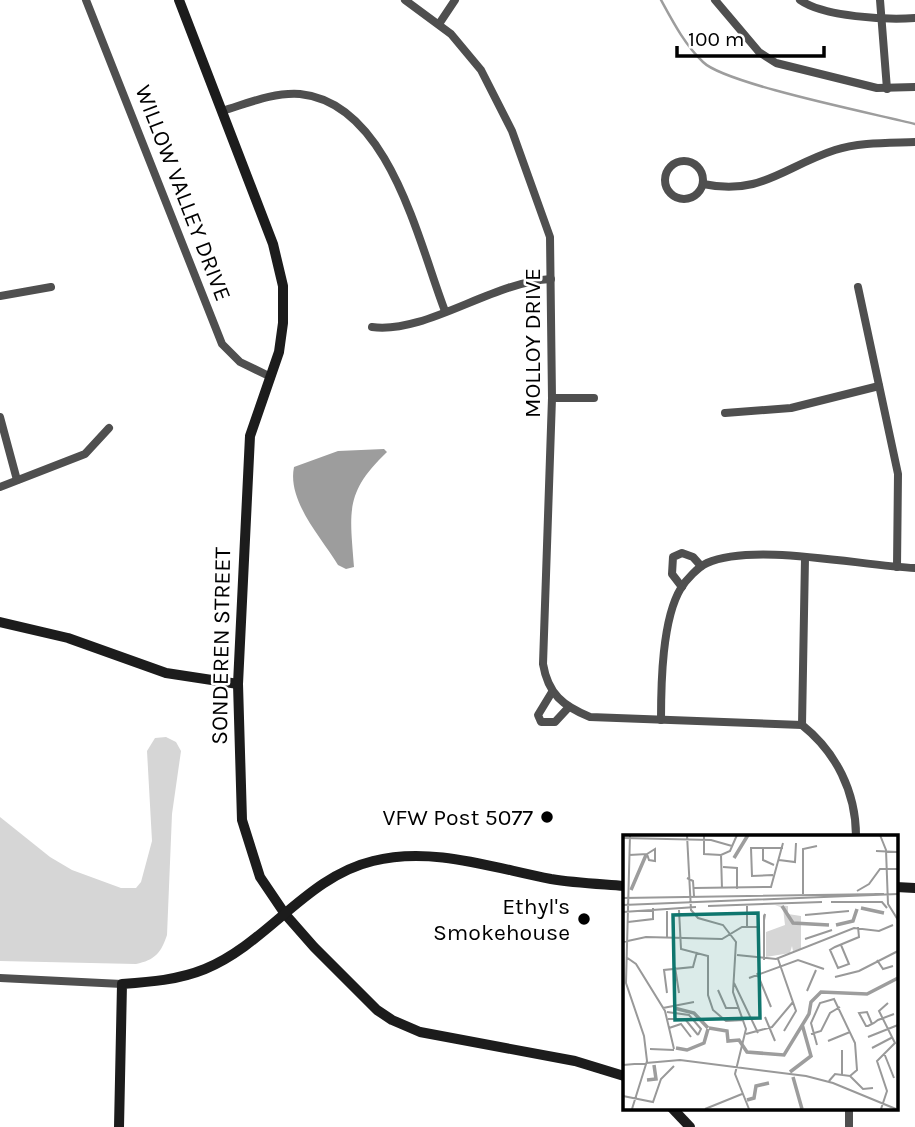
<svg xmlns="http://www.w3.org/2000/svg" width="915" height="1127" font-family="Karla,sans-serif">
  <rect width="100%" height="100%" fill="#fff"/>
  <!-- green -->
  <path fill="#d6d6d6" d="M166 737 176 742 181 751 172 814 167 935C161 953 155 960 136 964L0 961V817L50 857 72 870 121 888H136L141 882 152 841 147 751 155 738Z"/>
  <!-- water -->
  <path fill="#9d9d9d" d="M384 449 387 452C344 493 350 512 354 567L346 569 338 565C321 537 287 501 294 467L338 451Z"/>
  <g fill="none" stroke-linecap="round" stroke-linejoin="round">
    <!-- stream -->
    <path stroke="#9d9d9d" stroke-width="2.5" d="M661 0C673 22 685 45 703 62 725 84 876 114 915 124"/>
    <!-- street -->
    <g stroke="#4f4f4f" stroke-width="8">
      <path d="M86 0 222 344 240 362 271 377"/>
      <path d="M405 0 451 34 481 70 512 131 550 237 552 398 543 664C548 694 563 706 590 717L802 725C836 752 856 792 856 836"/>
      <path d="M715 0 759 52 776 63 877 88 915 87"/>
      <path d="M800 0C824 17 886 20 915 18"/>
      <path d="M880 0 887 89"/>
      <path d="M439 24 455 0"/>
      <path d="M222 111C246 104 273 92 300 94 389 103 418 241 445 311"/>
      <circle cx="684" cy="180" r="19"/>
      <path d="M703 184C761 196 783 167 835 150 859 142 890 143 915 142"/>
      <path d="M858 287 898 474 897 567"/>
      <path d="M0 296 51 287"/>
      <path d="M372 327C427 334 491 282 551 279"/>
      <path d="M552 398H594"/>
      <path d="M725 413 791 408 879 386"/>
      <path d="M0 417 17 480"/>
      <path d="M0 487 85 454 109 428"/>
      <path d="M682 587 672 574 673 557 682 553 693 557 701 566"/>
      <path d="M552 692 538 715 541 722H555L568 708"/>
      <path d="M661 720C661 684 662 619 681 588 686 580 698 567 707 563 754 542 862 566 915 568"/>
      <path d="M802 725 805 558"/>
      <path d="M0 978 122 984"/>
      <path d="M849 1127V1108"/>
    </g>
    <!-- secondary -->
    <g stroke="#1c1c1c" stroke-width="10">
      <path d="M179 0 273 244 283 286V323L279 352 250 436 238 684 242 820 260 877 285 914 314 947 377 1010 392 1020 420 1032 575 1061 624 1076"/>
      <path d="M0 622 68 638 166 673 238 684"/>
      <path d="M896 887 915 888"/>
      <path d="M672 1108 690 1127"/>
      <path d="M119 1127 122 984C150 982 178 980 205 969 268 943 306 877 373 861 432 846 493 868 551 879 575 883 600 884 624 886"/>
    </g>
  </g>
  <!-- markers -->
  <g fill="#000" stroke="#fff" stroke-width="2.5">
    <circle cx="547" cy="817" r="7"/>
    <circle cx="584" cy="919" r="7"/>
  </g>
  <g text-anchor="middle" dominant-baseline="central" stroke-width="5" stroke-linejoin="round" paint-order="stroke">
    <!-- street labels -->
    <g font-size="23" fill="#000" stroke="#fff">
      <text transform="translate(183 193) rotate(69)">WILLOW VALLEY DRIVE</text>
      <text transform="translate(532 343) rotate(-90)">MOLLOY DRIVE</text>
      <text transform="translate(221 646) rotate(-89)">SONDEREN STREET</text>
    </g>
    <!-- poi labels -->
    <g font-size="23" fill="#000" stroke="#fff" text-anchor="end">
      <text x="533" y="817">VFW Post 5077</text>
      <text x="570" y="906">Ethyl's<tspan x="570" dy="26">Smokehouse</tspan></text>
    </g>
  </g>
  <!-- overview -->
  <g transform="translate(623 835)">
    <rect width="275" height="275" fill="#fff"/>
    <path d="M152 70 165 71V79L178 81V114L170 116 169 111 167 118 143 122V97L162 90 160 73Z" fill="#d6d6d6"/>
    <path fill="none" stroke="#9d9d9d" stroke-width="3.5" d="M111 23 125 0M8 55 23 20M159 71 170 88 206 90M238 73 261 78M213 90 230 86 234 74M51 173 71 178 85 193M86 193 104 196 105 206 116 205 124 217 161 220 186 179 188 167 198 157 244 159 275 143M53 213 64 215 81 208 85 194M167 237 188 221 179 189M170 242 179 274M24 245 33 244 31 230M124 265 131 263 133 251 146 248"/>
    <path fill="none" stroke="#999" stroke-width="2" d="M7 0 3 148 21 201 24 226 9 274M64 0 68 75 75 83 100 90 113 107 110 157 123 194 112 239 126 274M81 0V19L98 20 107 16 114 0M137 0H167M257 0 263 15 265 69 275 85M0 3 88 5 109 11M140 13V25L151 30M253 16 275 17M6 20 24 19 26 25 32 26V14L24 19M98 20 99 54M156 25 172 27 173 8M100 32 114 33V54M150 40 129 41 128 13H160M64 43 70 46 71 61M71 53 148 52 160 8M234 56 246 49 257 34H275M180 59V14L194 11M0 63 261 59M208 67H259L264 73M0 70 275 59M124 70V92M85 71 199 67M56 75 58 114 85 121V160L90 175 103 186 121 185M0 77 73 72M182 80 226 76M5 87 30 84V73M44 102V76M182 104 209 95M0 107 23 102 99 104 119 92H137M218 110 226 129 215 133 207 115 212 112 236 102 235 92M114 120 153 124 231 93 256 96 270 90M3 122 13 129 42 176 51 214M155 124 173 176 161 196M141 125V81L142 79 141 85M254 125 260 134 270 131M52 132 56 158M134 138 148 172M212 142 236 136 275 116M126 143 175 125 201 134M111 148 135 198M95 155 103 173H116M184 156 193 135M44 158 41 135 70 132 74 117M40 173 71 167M44 177 66 180 78 194 75 200M142 182 152 206M45 184H62L75 200M249 189 244 177 236 178 243 191H245L251 188 255 185 271 179M46 193 58 189 68 202M123 199 149 192 170 167M188 199 198 196 207 178 217 172M245 202 275 190M205 206 227 197M194 210 188 188 197 168 211 164 232 208 234 235 227 241 212 239 206 246M249 213 270 202M27 214 51 215M261 218 271 243M0 230 57 225 183 241 210 248 273 274M219 240V215M227 241 240 254 250 253M0 261 30 267 38 244 51 231M82 274 119 259M258 274 264 256 254 226 272 208 256 176 265 168"/>
    <path fill="#0f766e" fill-opacity="0.15" stroke="#0f766e" stroke-width="3.5" d="M135 78 137 183 52 185 50 80Z"/>
    <rect width="275" height="275" fill="none" stroke="#000" stroke-width="3.5"/>
  </g>
  <!-- scale -->
  <path d="M677 46v10h147v-10" fill="none" stroke="#000000" stroke-width="3.5"/>
  <text x="688" y="46" font-size="21" fill="#000000" stroke="#ffffff" stroke-width="5" paint-order="stroke">100 m</text>
</svg>
